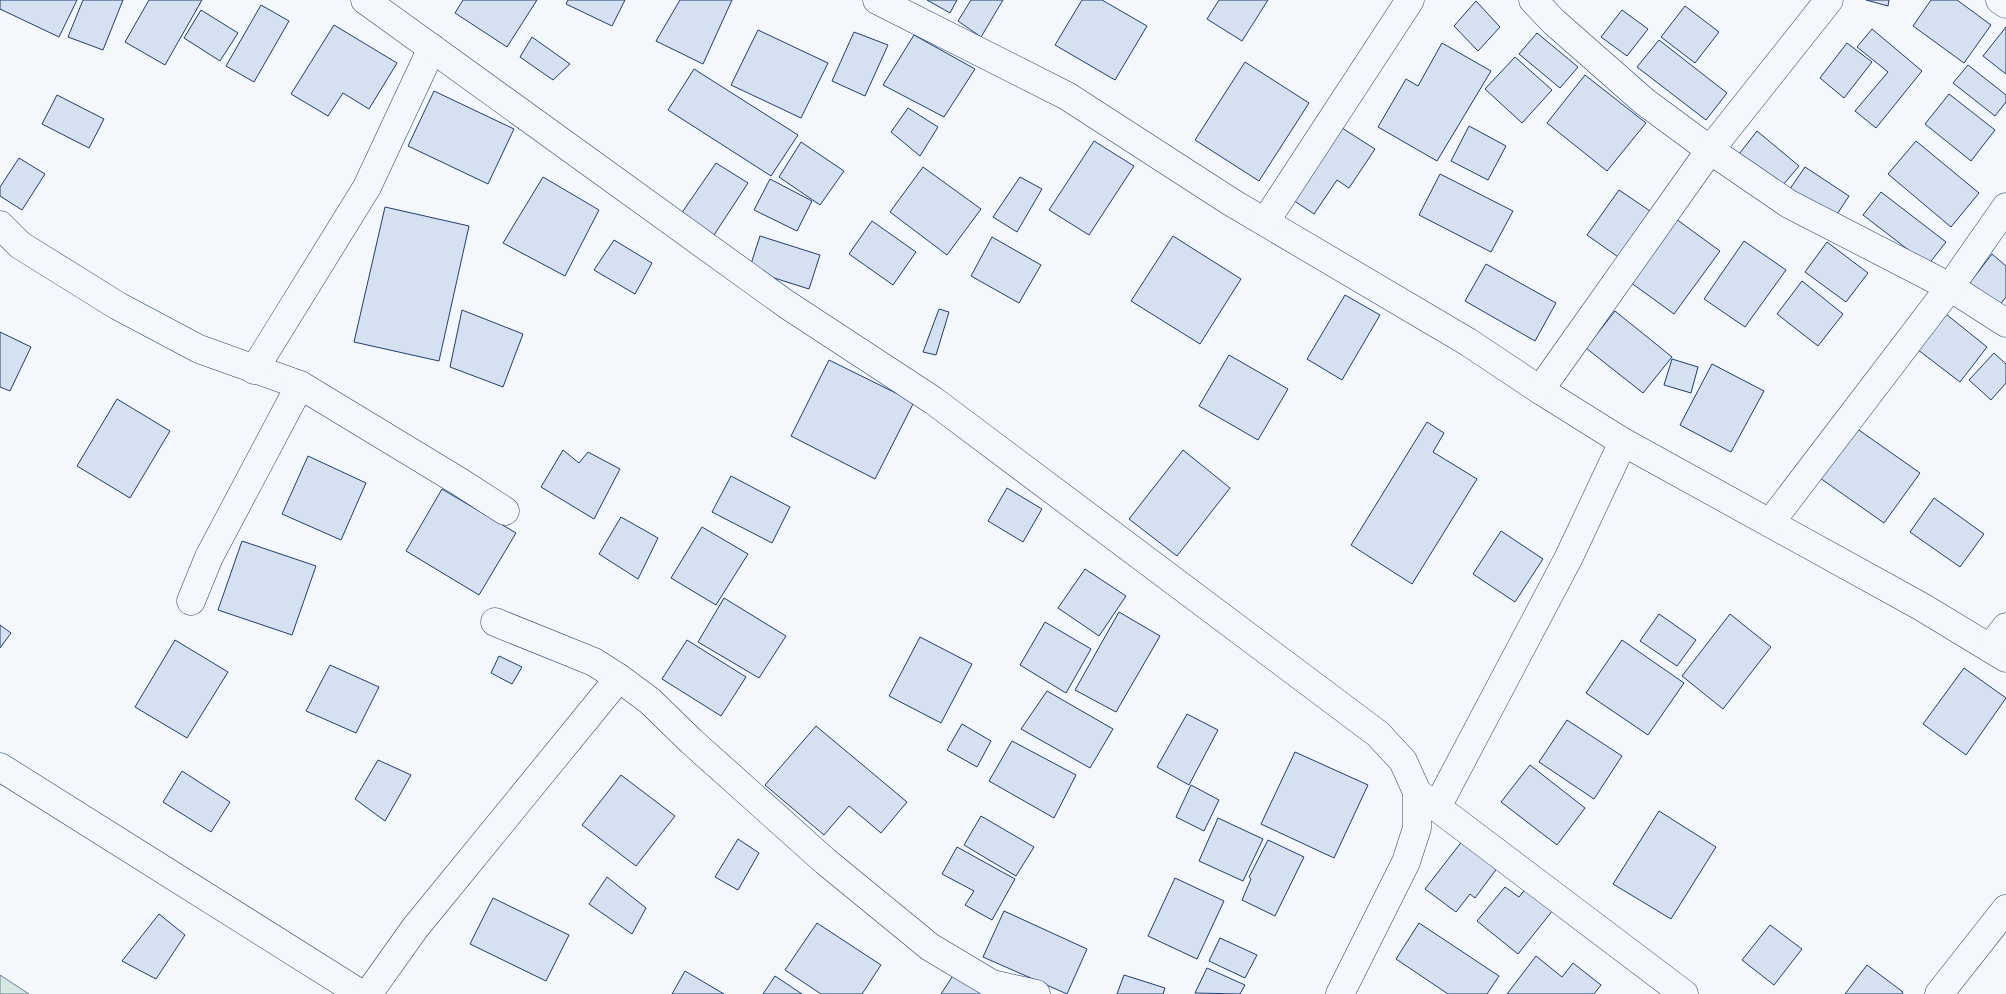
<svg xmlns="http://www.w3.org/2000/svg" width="2006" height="994" font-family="'Sofia Sans Condensed',sans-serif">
  <rect width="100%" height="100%" fill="#f4f7fb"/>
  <!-- green -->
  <path fill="#d7e8df" stroke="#687fa3" d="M0 975 29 994H0Z"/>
  <!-- building -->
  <g fill="#d5e0f0" stroke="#1d3f73">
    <path d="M0 0H77L59 37 0 9Z"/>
    <path d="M83 0H123L103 50 68 37Z"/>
    <path d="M149 0H202L165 65 125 42Z"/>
    <path d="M463 0H537L507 47 455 13Z"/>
    <path d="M568 0H625L612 26 566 4Z"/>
    <path d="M680 0H732L703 64 656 41Z"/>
    <path d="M927 0H957L950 13Z"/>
    <path d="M971 0H1003L981 37 958 21Z"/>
    <path d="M1082 0H1102L1147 26 1115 80 1055 45Z"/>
    <path d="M1219 0H1268L1242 41 1207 19Z"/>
    <path d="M1866 0H1889L1888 6Z"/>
    <path d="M1931 0H1957L1991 25 1964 63 1913 26Z"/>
    <path d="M1476 1 1500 27 1478 51 1454 26Z"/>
    <path d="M261 5 289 21 254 82 226 66Z"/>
    <path d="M1685 6 1719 32 1695 63 1661 37Z"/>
    <path d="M201 10 238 33 220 61 184 38Z"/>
    <path d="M1622 10 1648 29 1627 56 1601 37Z"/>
    <path d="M334 25 397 63 369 109 343 93 328 116 291 94Z"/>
    <path d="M2006 27V74L1983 56Z"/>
    <path d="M1872 29 1922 71 1876 128 1855 111 1888 72 1857 47Z"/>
    <path d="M758 30 828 63 801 118 731 85Z"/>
    <path d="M854 32 888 45 865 96 832 81Z"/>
    <path d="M1537 33 1578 67 1560 88 1519 54Z"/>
    <path d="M914 35 975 69 944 117 883 85Z"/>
    <path d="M532 37 570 64 553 80 520 57Z"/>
    <path d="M1659 40 1727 93 1706 120 1637 67Z"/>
    <path d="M1442 43 1491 71 1437 161 1378 127 1406 79 1418 86Z"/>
    <path d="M1847 43 1872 62 1844 98 1820 78Z"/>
    <path d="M1515 57 1552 90 1522 123 1485 89Z"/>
    <path d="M1245 62 1309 103 1259 181 1195 140Z"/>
    <path d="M1968 65 2006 95V102L1995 116 1953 83Z"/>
    <path d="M694 69 798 135 771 176 668 110Z"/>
    <path d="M1585 75 1646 123 1607 171 1547 123Z"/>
    <path d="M434 91 514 129 488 184 408 146Z"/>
    <path d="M1949 94 1995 130 1971 161 1925 124Z"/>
    <path d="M57 95 104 119 89 148 42 124Z"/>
    <path d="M908 108 938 127 920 156 891 132Z"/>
    <path d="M1469 126 1506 146 1488 180 1451 161Z"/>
    <path d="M1342 128 1375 149 1349 188 1337 180 1314 214 1293 200Z"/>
    <path d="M1757 131 1799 166 1777 192 1736 158Z"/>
    <path d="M1094 141 1134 166 1089 235 1049 210Z"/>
    <path d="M1916 141 1979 193 1951 227 1888 174Z"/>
    <path d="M801 142 844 171 820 205 779 177Z"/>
    <path d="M19 158 45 174 22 210 0 196V187Z"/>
    <path d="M716 163 748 183 714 235 681 214Z"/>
    <path d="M923 167 981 209 947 255 890 212Z"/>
    <path d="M1805 167 1849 196 1830 225 1785 196Z"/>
    <path d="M1440 174 1513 211 1491 252 1419 215Z"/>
    <path d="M543 177 599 210 565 276 503 243Z"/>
    <path d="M1020 177 1042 189 1017 232 993 217Z"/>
    <path d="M770 179 812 201 797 231 754 210Z"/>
    <path d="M1619 190 1653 213 1621 259 1587 235Z"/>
    <path d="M1881 192 1946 242 1928 265 1863 215Z"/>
    <path d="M385 207 469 226 439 361 354 342Z"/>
    <path d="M1676 219 1720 251 1674 314 1630 282Z"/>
    <path d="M872 221 916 252 893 285 849 254Z"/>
    <path d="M760 236 820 255 809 289 749 270Z"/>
    <path d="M1173 236 1241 279 1200 344 1131 301Z"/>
    <path d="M992 237 1041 265 1019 303 971 276Z"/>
    <path d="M614 240 652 263 635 294 594 270Z"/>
    <path d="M1744 241 1786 270 1745 327 1704 299Z"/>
    <path d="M1827 242 1868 273 1846 302 1805 272Z"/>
    <path d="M1992 254 2006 266V297L1995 311 1965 289Z"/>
    <path d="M1486 264 1556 303 1535 341 1465 301Z"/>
    <path d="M1802 281 1843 314 1818 346 1777 314Z"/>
    <path d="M1345 295 1380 315 1342 380 1307 359Z"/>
    <path d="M939 309 949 312 936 355 923 352Z"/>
    <path d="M462 310 523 334 503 387 450 367Z"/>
    <path d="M1941 310 1987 347 1960 382 1913 346Z"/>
    <path d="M1615 311 1672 357 1643 393 1586 348Z"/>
    <path d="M0 332 31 347 10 391 0 387Z"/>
    <path d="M1994 353 2006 364V383L1991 400 1969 380Z"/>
    <path d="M1229 355 1288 389 1258 440 1199 406Z"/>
    <path d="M1672 359 1698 367 1691 393 1664 385Z"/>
    <path d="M829 360 914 402 875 479 791 436Z"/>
    <path d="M1712 364 1764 391 1731 452 1680 425Z"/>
    <path d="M117 399 170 431 130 498 77 466Z"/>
    <path d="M1427 422 1444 433 1433 452 1477 479 1412 584 1351 545Z"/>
    <path d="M1856 428 1920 473 1884 523 1820 478Z"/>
    <path d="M563 450 579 463 588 452 620 469 594 519 541 487Z"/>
    <path d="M1183 450 1230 488 1177 556 1129 519Z"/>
    <path d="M308 456 366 483 341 540 282 514Z"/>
    <path d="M731 476 790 507 772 543 712 512Z"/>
    <path d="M1007 488 1042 509 1023 542 988 521Z"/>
    <path d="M442 489 516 533 479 595 406 551Z"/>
    <path d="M1934 498 1984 534 1960 567 1910 532Z"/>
    <path d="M621 517 658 538 638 579 599 554Z"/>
    <path d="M702 527 748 554 716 605 671 578Z"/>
    <path d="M1501 531 1543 559 1515 602 1473 574Z"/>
    <path d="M242 541 316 566 292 635 218 610Z"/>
    <path d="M1085 569 1126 596 1099 636 1058 608Z"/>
    <path d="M724 598 786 636 759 678 698 642Z"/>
    <path d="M1119 612 1160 636 1116 712 1075 690Z"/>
    <path d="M1659 614 1696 640 1677 666 1640 641Z"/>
    <path d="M1730 614 1771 647 1723 709 1682 676Z"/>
    <path d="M1045 622 1091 649 1066 693 1020 665Z"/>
    <path d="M0 625 11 633 0 648Z"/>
    <path d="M920 637 972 664 941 723 889 696Z"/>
    <path d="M175 640 228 672 187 738 135 707Z"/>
    <path d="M687 640 746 677 721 716 662 679Z"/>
    <path d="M1622 640 1684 683 1648 735 1586 693Z"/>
    <path d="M499 656 522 667 512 684 491 673Z"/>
    <path d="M330 665 379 687 356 733 306 711Z"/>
    <path d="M1964 668 2006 698 1966 755 1923 724Z"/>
    <path d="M1047 691 1113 729 1090 768 1021 729Z"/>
    <path d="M1187 714 1218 730 1189 785 1157 767Z"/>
    <path d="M1567 720 1622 756 1594 799 1539 762Z"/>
    <path d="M962 724 991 741 977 767 947 750Z"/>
    <path d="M816 726 907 802 881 833 849 806 824 835 765 785Z"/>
    <path d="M1012 741 1076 775 1054 818 989 781Z"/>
    <path d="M1295 752 1368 785 1334 858 1261 824Z"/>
    <path d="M378 760 411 775 385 821 355 799Z"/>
    <path d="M1530 765 1585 808 1557 845 1501 802Z"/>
    <path d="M182 771 230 802 211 832 163 802Z"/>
    <path d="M621 775 675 816 636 866 582 825Z"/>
    <path d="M1191 785 1219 800 1204 831 1176 817Z"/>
    <path d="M1659 811 1716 847 1671 919 1613 884Z"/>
    <path d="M981 816 1034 847 1016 876 964 845Z"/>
    <path d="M1218 818 1263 839 1243 881 1199 861Z"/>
    <path d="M738 839 759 853 738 890 715 877Z"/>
    <path d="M1268 840 1304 857 1275 916 1242 900 1251 879 1249 877Z"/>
    <path d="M1463 840 1498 867 1475 898 1470 894 1456 912 1425 889Z"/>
    <path d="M957 847 1015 879 992 920 965 905 974 891 942 874Z"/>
    <path d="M607 877 646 908 632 934 589 904Z"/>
    <path d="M1175 878 1224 901 1197 959 1148 936Z"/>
    <path d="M1530 883 1557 905 1518 954 1477 921 1505 887 1519 897Z"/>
    <path d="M493 898 569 935 546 981 470 944Z"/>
    <path d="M1004 911 1087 949 1067 994 983 957Z"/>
    <path d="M159 914 185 935 156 979 122 961Z"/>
    <path d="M817 923 881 965 862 994H821L785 970Z"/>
    <path d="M1419 923 1499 976 1487 994H1448L1396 959Z"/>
    <path d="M1770 925 1802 949 1774 985 1742 960Z"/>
    <path d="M1220 938 1257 955 1245 978 1209 961Z"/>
    <path d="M1536 956 1562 977 1573 963 1601 985 1594 994H1507Z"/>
    <path d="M1867 965 1903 992 1902 994H1845Z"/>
    <path d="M1207 968 1245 985 1240 994 1195 993Z"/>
    <path d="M685 971 724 994H672Z"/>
    <path d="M956 971 993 994H941Z"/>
    <path d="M1124 975 1165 988 1163 994H1117Z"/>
    <path d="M775 976 802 994H763Z"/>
  </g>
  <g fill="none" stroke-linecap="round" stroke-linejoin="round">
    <!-- street casing -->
    <g stroke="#1d3f73" stroke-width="29">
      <g id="street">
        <path d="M877 0 1067 96 1231 202 1468 342 1540 390 1623 442 1922 607 2006 658"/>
        <path d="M1533 0 1554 22 1645 102 1710 150 1789 204 1950 287 2006 323"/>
        <path d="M2000 0 2006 4"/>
        <path d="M1265 222 1410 0"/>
        <path d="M0 225 20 245 118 306 199 349 300 385 460 482 505 511"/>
        <path d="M254 370 367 187 432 48"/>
        <path d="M1540 390 1710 150 1829 0"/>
        <path d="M1770 523 1950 287 2006 207"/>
        <path d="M191 601 209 557 300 385"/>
        <path d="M495 622 594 662 619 678 650 701 691 741 825 861 930 947 992 984 1036 994"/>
        <path d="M1990 648 2006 627"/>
        <path d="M0 767 361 994"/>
        <path d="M1422 796 1684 994"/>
        <path d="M1437 807 1569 557 1623 442"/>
        <path d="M368 994 415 928 619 678"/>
        <path d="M1939 994 2006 909"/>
      </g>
    </g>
    <!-- secondary casing -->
    <g stroke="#1d3f73" stroke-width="29">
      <path id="secondary" d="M365 0 786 304 934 401 1378 734 1403 761 1417 792V828L1406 862 1340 994"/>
    </g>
    <!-- street -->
    <use href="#street" stroke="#f4f7fb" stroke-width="28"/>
    <!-- secondary -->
    <use href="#secondary" stroke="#f4f7fb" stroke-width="28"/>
  </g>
</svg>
